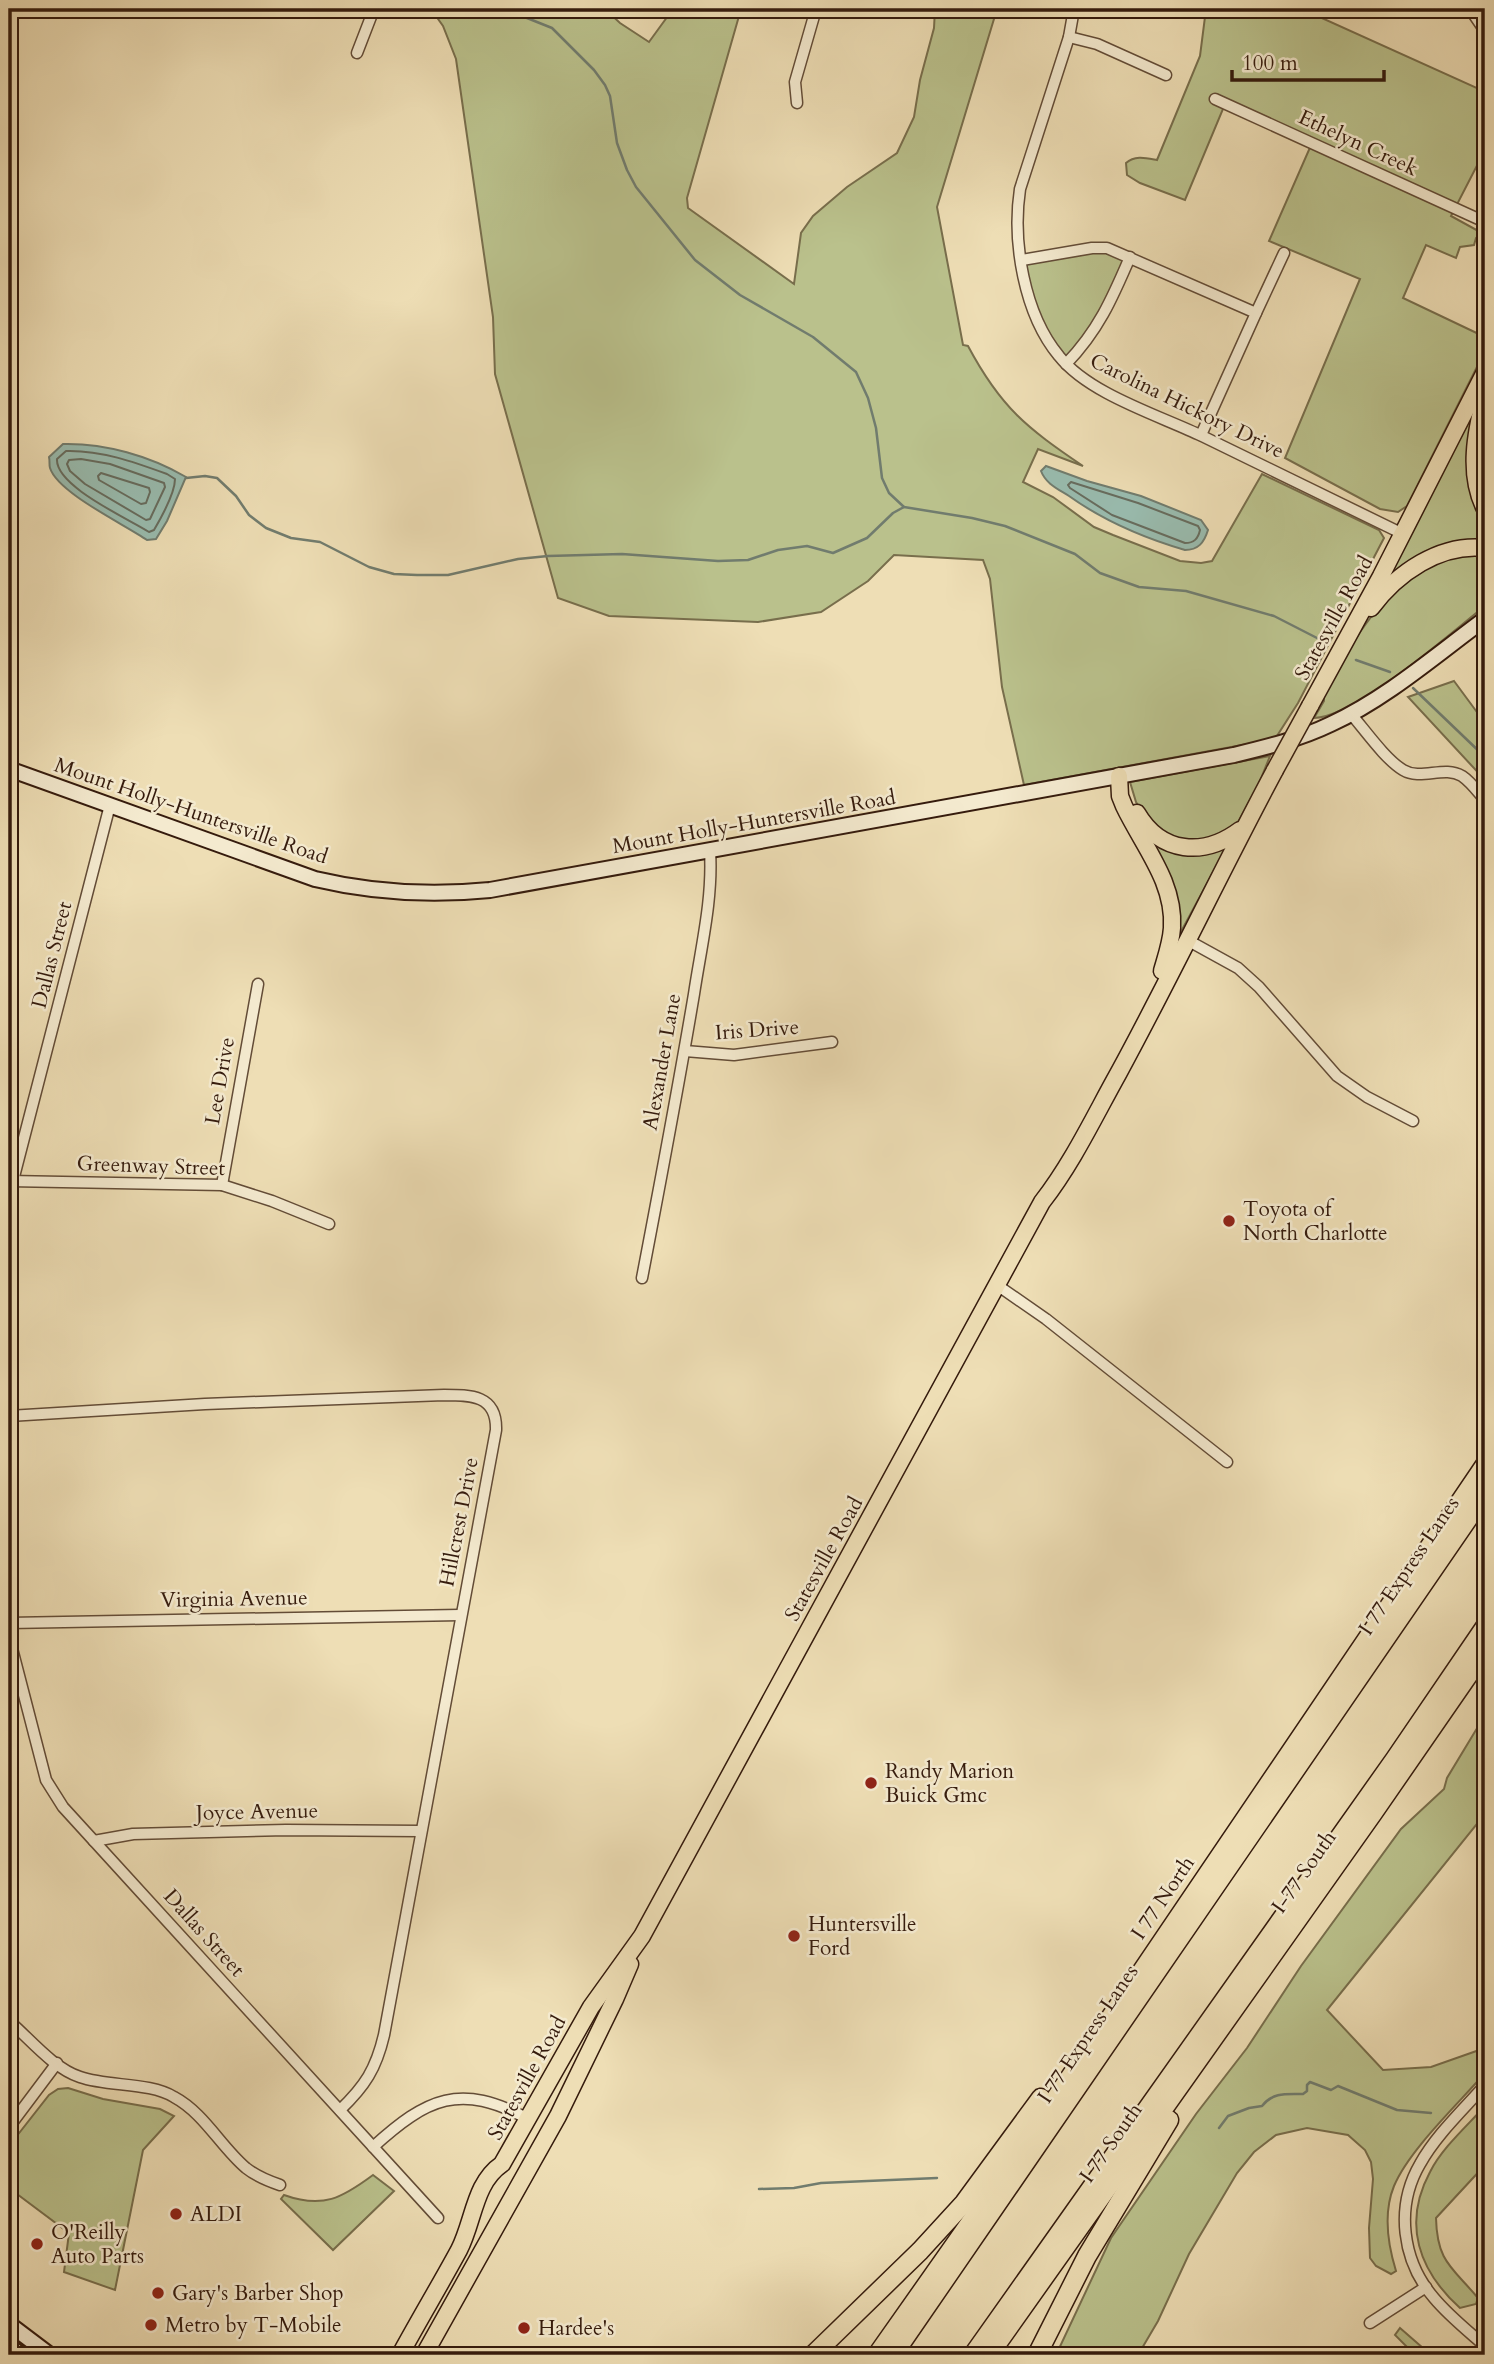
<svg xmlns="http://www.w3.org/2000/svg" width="1494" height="2364" font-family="Cardo,serif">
  <rect width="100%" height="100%" fill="#eedeb5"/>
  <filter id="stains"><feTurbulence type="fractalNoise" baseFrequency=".00286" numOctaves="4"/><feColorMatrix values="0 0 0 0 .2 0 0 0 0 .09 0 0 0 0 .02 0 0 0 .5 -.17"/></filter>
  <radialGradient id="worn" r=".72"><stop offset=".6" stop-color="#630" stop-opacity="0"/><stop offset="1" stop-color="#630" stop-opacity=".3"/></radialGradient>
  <!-- green -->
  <g fill="#bac18c" stroke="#786e4c" stroke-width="2">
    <path d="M431 9H605L620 23 649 42 673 9H741L687 198 688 208 794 284 801 233 813 216 847 187 897 153 914 117 920 80 934 28 935 9H997L937 207 963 345 968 346C1001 408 1027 428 1083 466L1038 449 1023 482 1053 497 1094 527 1113 535 1180 561 1201 563 1212 561 1262 474 1379 530 1384 538 1298 703 1275 739 1024 785 1002 687 990 579 983 560 894 555 868 581 821 612 758 622 609 616 558 598 495 374 493 317 456 59 443 26Z"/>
    <path d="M1206 9H1302L1477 88 1485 94V150L1451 216 1482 233 1476 238 1474 245 1460 247 1456 258 1426 245 1403 298 1485 337V351L1407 506 1398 512 1380 509 1285 458 1360 279 1269 241 1312 143 1225 104 1185 200 1140 183 1127 175 1126 163C1135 155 1146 158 1157 160L1200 56Z"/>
    <path d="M1092 248 1130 257 1114 297 1066 364 1046 338 1022 260Z"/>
    <path d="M1483 390 1475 426 1485 514V543L1482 542 1384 587Z"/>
    <path d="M1485 554V606C1449 634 1356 717 1314 718L1324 701V688C1359 634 1388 576 1453 555 1463 552 1475 554 1485 554Z"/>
    <path d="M1454 681 1485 723V780L1408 697Z"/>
    <path d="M1270 756 1258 786 1236 826 1205 843 1175 839 1148 822 1136 802 1130 782Z"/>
    <path d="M1142 826 1157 840 1230 841 1170 952 1173 940Z"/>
    <path d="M1485 1715V1814L1327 2010 1383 2070 1431 2067 1485 2048V2073C1458 2104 1409 2150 1394 2186 1383 2213 1388 2245 1396 2271L1391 2274 1376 2266 1370 2258 1369 2228 1373 2179 1371 2162 1365 2150 1348 2135 1307 2128 1276 2135 1254 2152 1237 2173 1189 2254 1158 2321 1138 2355H1056L1111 2238 1196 2114 1247 2048 1301 1966 1401 1829 1444 1789 1447 1778Z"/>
    <path d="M68 2088 103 2099 160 2109 174 2116 143 2150 115 2290 64 2272 69 2233 9 2188V2146L49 2095 58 2089Z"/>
    <path d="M1485 2106V2165L1436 2218C1437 2262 1452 2267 1478 2298L1476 2304 1460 2308C1419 2271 1402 2224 1430 2172 1442 2148 1467 2126 1485 2106Z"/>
    <path d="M373 2175 394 2191 333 2250 281 2199 284 2195C323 2209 342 2198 373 2175Z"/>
    <path d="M1400 2328 1431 2355H1415L1395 2335Z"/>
  </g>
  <!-- water -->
  <g fill="#99bcaf" stroke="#717c6e" stroke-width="2">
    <path d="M63 444C105 443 150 456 186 477L167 521 156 539 147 540C124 524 58 493 50 468 49 465 50 461 49 457Z"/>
    <path d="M1046 466 1087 481 1141 496 1201 520 1208 530C1204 543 1198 550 1185 550 1144 538 1104 521 1069 496 1058 489 1046 484 1041 471Z"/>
  </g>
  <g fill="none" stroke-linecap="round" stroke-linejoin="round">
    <!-- shore -->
    <g stroke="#676c5e" stroke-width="2">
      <path d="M66 451C101 450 134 462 167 474L175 479C175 492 161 518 154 530L149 532C127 518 55 486 57 459Z"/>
      <path d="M81 459 110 464 164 483 165 487 150 519 146 520 85 484 70 471 67 464 69 460Z"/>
      <path d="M101 473 149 488 150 492 146 503 141 504 99 480 98 476Z"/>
      <path d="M1071 482 1138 503 1198 526 1200 530C1198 539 1194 543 1185 543L1112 515 1070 488 1068 485Z"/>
    </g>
    <!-- stream -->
    <g stroke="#717c6e" stroke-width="2.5">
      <path d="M481 9 494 14 522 16 552 28 594 70 605 85 610 96 617 143 627 170 636 187 695 260 740 295 813 337 856 372 868 398 876 428 882 478 889 493 904 507 972 518 1005 526 1075 554 1100 573 1139 587 1186 591 1274 616 1317 638"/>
      <path d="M186 478 205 476 217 478 236 496 249 515 266 528 291 538 320 542 369 567 394 574 417 575H448L518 559 548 556 622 554 718 561 748 560 778 550 807 546 833 553 867 538 893 513 904 507"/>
      <path d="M1356 660 1390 672"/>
      <path d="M1413 688 1485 757"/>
      <path d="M1219 2128 1228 2116 1249 2108 1262 2106C1273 2092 1286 2094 1303 2094L1307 2091V2085L1310 2082 1331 2090 1338 2086 1397 2110 1431 2113"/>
      <path d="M759 2189 794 2188 821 2183 937 2178"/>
    </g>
    <!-- street casing -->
    <g stroke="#634c37" stroke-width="13">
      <g id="street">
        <path d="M1074 9 1069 37 1020 189C1012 242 1024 314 1059 356 1089 394 1158 415 1202 436 1269 468 1336 501 1403 534"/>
        <path d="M1470 9 1485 31"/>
        <path d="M1069 37 1097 44 1166 75"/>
        <path d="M357 53 374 9"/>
        <path d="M1215 99 1485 222"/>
        <path d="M797 103 795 82 816 9"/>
        <path d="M1022 260 1092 248H1107L1256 313 1201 435"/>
        <path d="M1256 313 1284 253"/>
        <path d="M1066 364C1098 331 1112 299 1130 257"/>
        <path d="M1351 714C1365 730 1385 759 1403 770 1421 781 1444 765 1462 776 1471 782 1478 792 1485 800"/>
        <path d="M1189 941 1238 968 1259 987 1337 1076 1367 1097 1413 1121"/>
        <path d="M685 1051 734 1055 832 1042"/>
        <path d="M9 1181 222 1185 272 1201 329 1224"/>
        <path d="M222 1185 258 984"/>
        <path d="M9 1196 110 805"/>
        <path d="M642 1278C660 1184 678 1089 694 994 701 947 713 899 710 851"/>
        <path d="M997 1285 1046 1319 1227 1462"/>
        <path d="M9 1416 205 1404 444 1395C471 1395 497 1395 496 1430L384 2035C376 2069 365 2086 340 2110"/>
        <path d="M9 1623 460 1615"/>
        <path d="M9 1637 46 1780 63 1807 438 2218"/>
        <path d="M94 1841 133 1834 286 1830 420 1831"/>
        <path d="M9 2021C30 2039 53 2068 80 2077 109 2087 149 2082 174 2097 204 2113 221 2147 246 2168 256 2176 268 2181 280 2185"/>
        <path d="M1485 2085C1463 2110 1436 2135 1420 2164 1395 2207 1402 2261 1434 2298 1449 2316 1468 2331 1485 2346"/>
        <path d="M9 2127 57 2063"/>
        <path d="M373 2147C427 2098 460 2082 528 2119"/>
        <path d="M1370 2323 1426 2287"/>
      </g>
    </g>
    <!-- secondary casing -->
    <g stroke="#351b0d" stroke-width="18">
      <g id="secondary">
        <path d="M9 769 315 879C374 893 430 896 490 890L1234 755C1267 747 1300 739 1331 724 1387 698 1436 655 1485 619"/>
        <path d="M9 2324 50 2355"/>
        <path d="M9 2346 21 2355"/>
      </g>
    </g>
    <!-- primary casing -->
    <g stroke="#351b0d" stroke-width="19">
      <g id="primary">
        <path d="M1485 395C1476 431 1467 474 1485 509"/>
        <path d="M1371 608C1397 573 1440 543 1485 548"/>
        <path d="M1310 706 1381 576 1485 372"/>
        <path d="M1119 776 1120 796 1124 806C1143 846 1175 882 1172 928 1171 943 1166 957 1162 971"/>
        <path d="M1137 813C1161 854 1204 857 1240 830"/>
        <path d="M400 2355C419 2320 440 2285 459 2250 474 2221 474 2183 502 2164L591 2007 642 1936 1042 1202C1073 1162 1094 1117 1118 1074 1173 973 1221 871 1275 770"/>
        <path d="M424 2355 558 2116 615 1999 630 1964"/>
      </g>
    </g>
    <!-- highway casing -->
    <g stroke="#351b0d" stroke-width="21">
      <g id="highway">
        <path d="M813 2355 920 2251 964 2203 1041 2098"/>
        <path d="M877 2355 1001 2179 1485 1465"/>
        <path d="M893 2355 1485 1494"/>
        <path d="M973 2355 1395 1759 1485 1627"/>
        <path d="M989 2355 1373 1813 1485 1651"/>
        <path d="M1037 2355 1087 2256 1169 2120"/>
      </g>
    </g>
    <!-- street -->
    <use href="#street" stroke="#f4eacf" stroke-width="10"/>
    <!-- secondary -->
    <use href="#secondary" stroke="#f4eacf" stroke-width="14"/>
    <!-- primary -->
    <use href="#primary" stroke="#eedeb5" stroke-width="16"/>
    <!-- highway -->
    <use href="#highway" stroke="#eedeb5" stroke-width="18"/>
    <!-- primary-bridge casing -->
    <g stroke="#351b0d" stroke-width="19" stroke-linecap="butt">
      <path id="primary-bridge" d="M1275 770 1310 706"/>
    </g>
    <!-- primary-bridge -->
    <use href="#primary-bridge" stroke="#eedeb5" stroke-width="16"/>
  </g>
  <!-- markers -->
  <g fill="#8f2418" stroke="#f4eacf" stroke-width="2.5">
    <circle cx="1229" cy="1221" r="7"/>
    <circle cx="871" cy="1783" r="7"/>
    <circle cx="794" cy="1936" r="7"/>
    <circle cx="176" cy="2214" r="7"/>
    <circle cx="37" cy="2244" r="7"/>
    <circle cx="158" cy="2293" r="7"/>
    <circle cx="151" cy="2325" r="7"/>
    <circle cx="524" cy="2328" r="7"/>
  </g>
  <g text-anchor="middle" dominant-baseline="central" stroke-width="5" stroke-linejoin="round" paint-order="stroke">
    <!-- street labels -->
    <g font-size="21" fill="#351b0d" stroke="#f4eacf">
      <text transform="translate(1358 143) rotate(25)">Ethelyn Creek</text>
      <text transform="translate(1187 406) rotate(26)">Carolina Hickory Drive</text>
      <text transform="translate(1334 618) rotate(-61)">Statesville Road</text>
      <text transform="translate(191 811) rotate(19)">Mount Holly-Huntersville Road</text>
      <text transform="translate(754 822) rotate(-10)">Mount Holly-Huntersville Road</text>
      <text transform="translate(52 955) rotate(-76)">Dallas Street</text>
      <text transform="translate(757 1030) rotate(-4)">Iris Drive</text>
      <text transform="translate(662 1062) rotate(-80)">Alexander Lane</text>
      <text transform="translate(220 1081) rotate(-80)">Lee Drive</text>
      <text transform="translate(151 1166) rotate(2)">Greenway Street</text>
      <text transform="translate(459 1522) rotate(-79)">Hillcrest Drive</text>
      <text transform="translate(824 1559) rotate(-61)">Statesville Road</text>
      <text transform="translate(1409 1566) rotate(-56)">I 77 Express Lanes</text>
      <text transform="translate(234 1599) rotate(-1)">Virginia Avenue</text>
      <text transform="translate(257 1812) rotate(-1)">Joyce Avenue</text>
      <text transform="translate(1304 1872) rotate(-55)">I-77 South</text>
      <text transform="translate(1163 1898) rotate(-56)">I 77 North</text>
      <text transform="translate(204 1933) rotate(48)">Dallas Street</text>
      <text transform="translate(1088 2034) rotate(-56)">I 77 Express Lanes</text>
      <text transform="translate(527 2078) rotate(-61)">Statesville Road</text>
      <text transform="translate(1111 2143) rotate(-55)">I 77 South</text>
    </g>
    <!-- poi labels -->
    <g font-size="21" fill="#351b0d" stroke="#f4eacf" text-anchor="start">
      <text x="1243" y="1209">Toyota of<tspan x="1243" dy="24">North Charlotte</tspan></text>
      <text x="885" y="1771">Randy Marion<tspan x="885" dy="24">Buick Gmc</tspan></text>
      <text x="808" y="1924">Huntersville<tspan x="808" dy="24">Ford</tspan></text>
      <text x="190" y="2214">ALDI</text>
      <text x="51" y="2232">O'Reilly<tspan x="51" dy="24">Auto Parts</tspan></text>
      <text x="172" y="2293">Gary's Barber Shop</text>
      <text x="165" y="2325">Metro by T-Mobile</text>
      <text x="538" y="2328">Hardee's</text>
    </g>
  </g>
  <!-- margin -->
  <rect width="1494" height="2364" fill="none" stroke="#eedeb5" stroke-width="35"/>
  <rect x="10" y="10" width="1473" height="2343" fill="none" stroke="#351b0d" stroke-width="3.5"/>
  <rect x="18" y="18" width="1459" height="2329" fill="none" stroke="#351b0d" stroke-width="2"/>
  <!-- scale -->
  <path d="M1232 70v10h152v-10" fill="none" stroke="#351b0d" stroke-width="3.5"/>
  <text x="1242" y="70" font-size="21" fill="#351b0d" stroke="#f4eacf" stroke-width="5" paint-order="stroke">100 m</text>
  <rect width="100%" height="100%" filter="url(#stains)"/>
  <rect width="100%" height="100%" fill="url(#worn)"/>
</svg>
